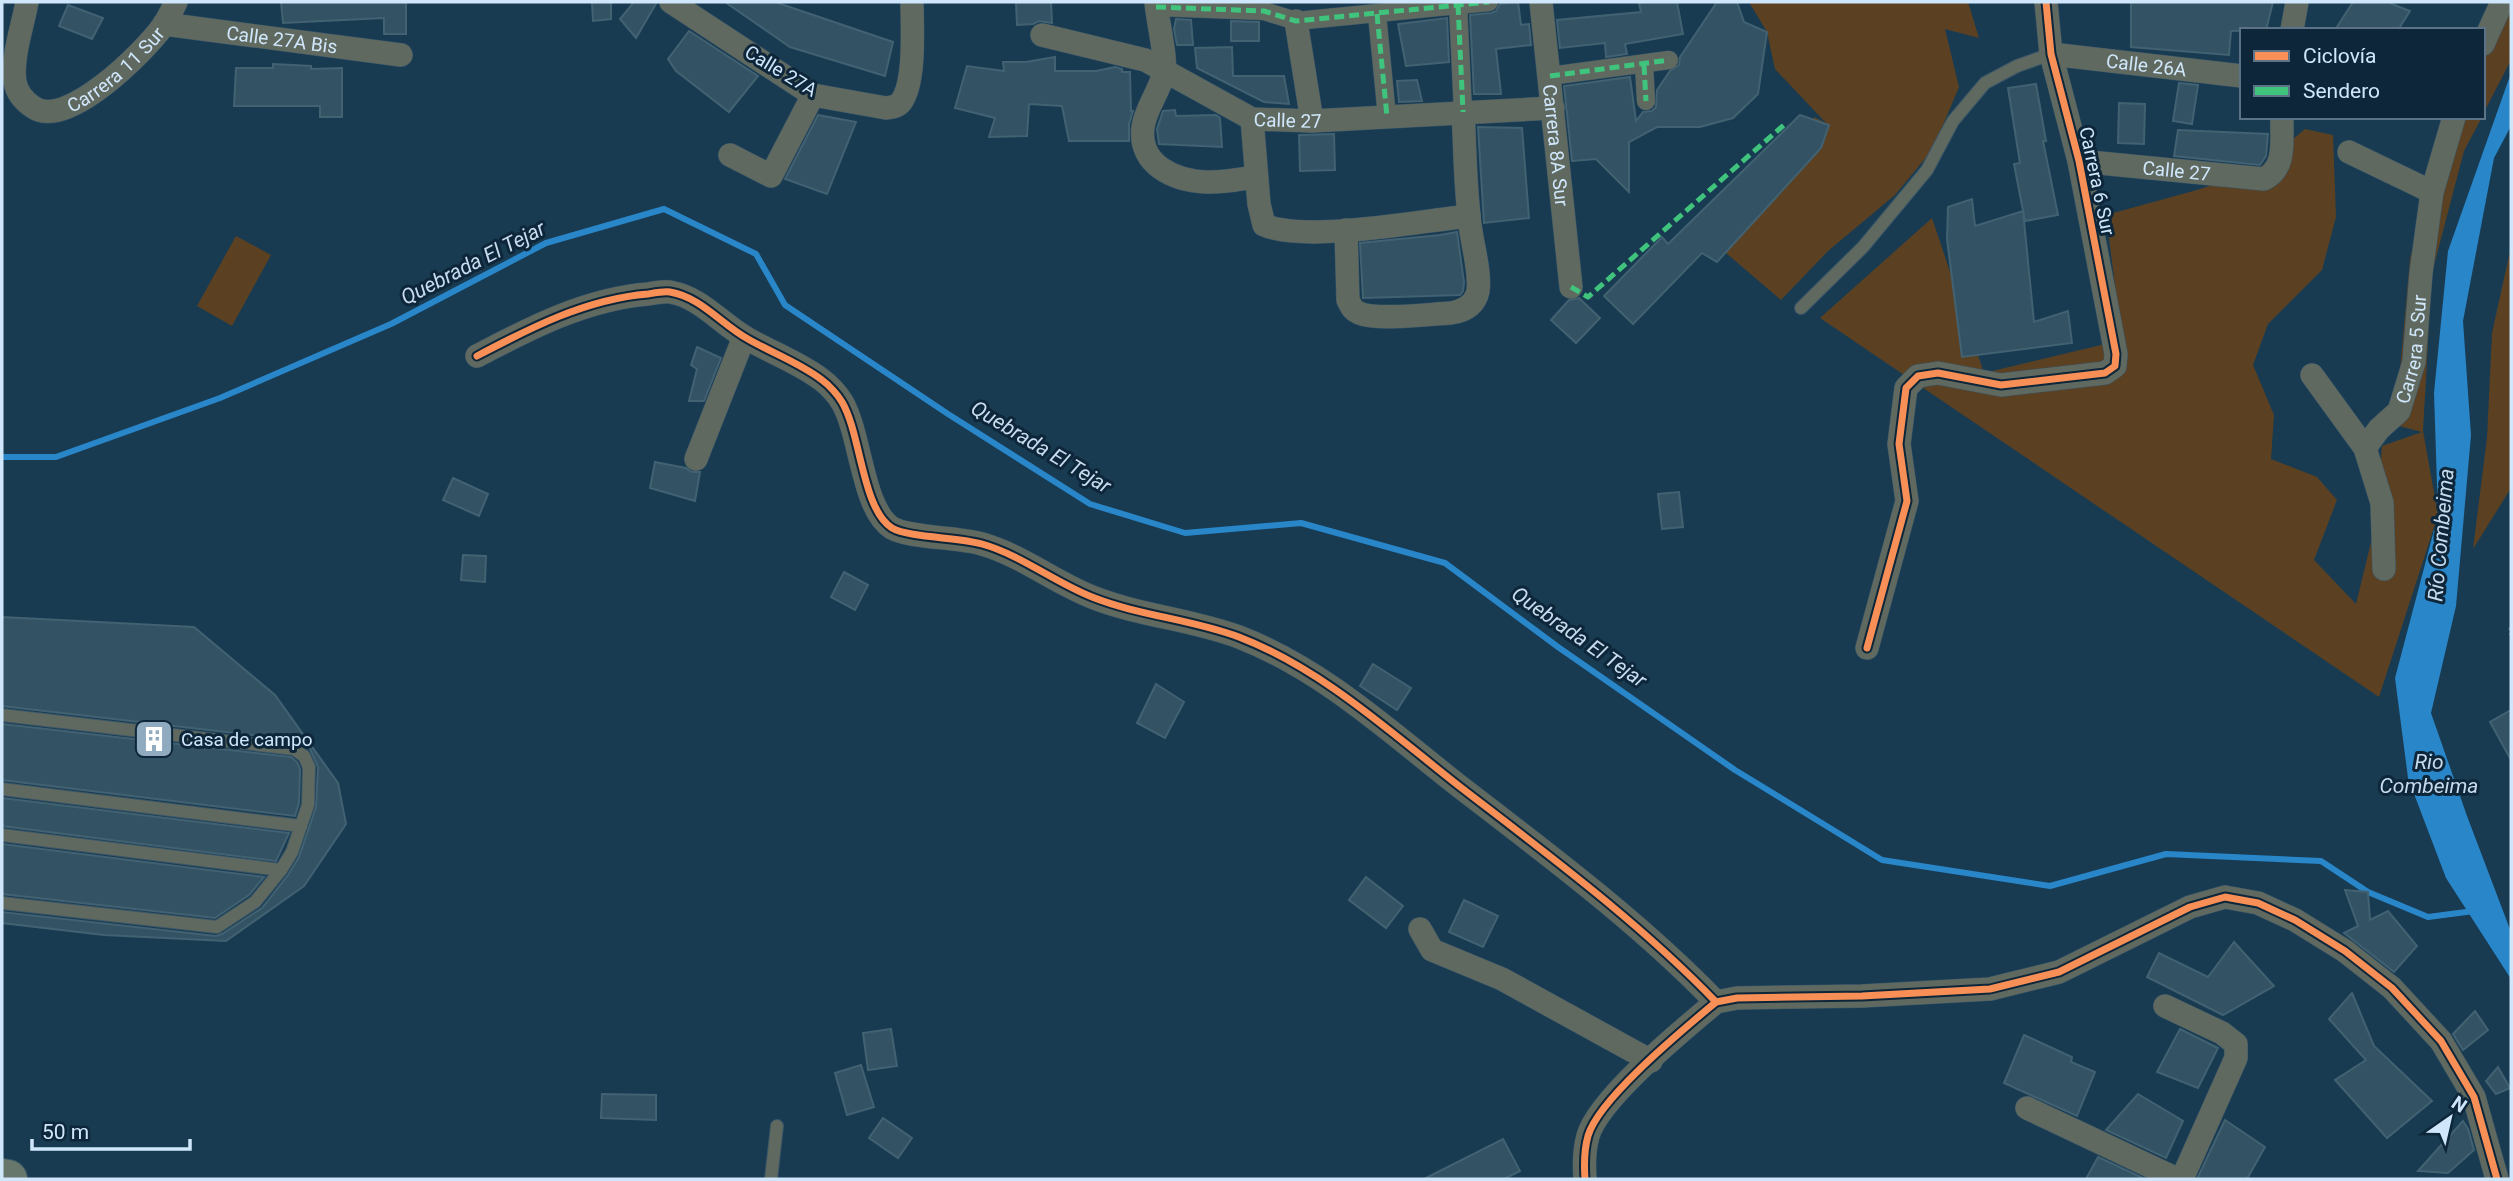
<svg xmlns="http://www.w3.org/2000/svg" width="2513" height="1181" font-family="Roboto,sans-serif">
  <rect width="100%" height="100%" fill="#183b52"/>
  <!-- green -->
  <g fill="#5b4122">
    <path d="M1749 2H1968L1979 38 1945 29 1959 87 1933 149 1895 195 1828 251 1781 300 1705 235 1794 147 1814 117 1826 123 1775 69 1767 32Z"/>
    <path d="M2511 2V60L2483 114V30Z"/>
    <path d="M2449 117H2482L2464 151 2432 273 2423 431 2438 515 2379 697 1820 318 1932 218 1984 373 2122 340 2106 215 2197 190 2257 170 2305 129 2333 135 2336 217 2322 270 2268 324 2253 365 2274 415 2271 459 2317 477 2337 500 2314 560 2356 604 2376 522 2382 446 2422 432 2395 425 2410 258Z"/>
    <path d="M236 236 271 255 232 326 197 306Z"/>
    <path d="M2511 247V488L2473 549 2487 438 2492 333Z"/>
  </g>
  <!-- water -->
  <path fill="#2986c9" d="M2511 73V126L2494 158 2463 321 2471 435 2456 606 2431 713 2467 816 2511 932V979L2446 878 2408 778 2395 678 2438 515 2434 393 2448 251Z"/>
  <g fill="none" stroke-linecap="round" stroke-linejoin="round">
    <!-- stream -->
    <path stroke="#2986c9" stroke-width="6" d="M2 457H56L220 398 391 324 546 243 664 209 756 254 785 305 948 414 1090 504 1185 533 1301 523 1445 563 1558 647 1735 770 1882 860 2050 886 2166 854 2321 861 2368 892 2428 917 2474 911"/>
  </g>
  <!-- building -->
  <g fill="#335364" stroke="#426272" stroke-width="2">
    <path d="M281 2H406V34H384V18L283 23Z"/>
    <path d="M592 2H611V19L593 21Z"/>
    <path d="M634 2H657L636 38 620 19Z"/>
    <path d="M725 2H775L893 42 885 76 790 47Z"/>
    <path d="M1016 2H1051L1052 23 1039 21 1033 24 1017 25Z"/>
    <path d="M1518 2 1521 25 1529 24 1531 45 1496 49 1501 94H1474L1470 15 1491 13 1496 11 1500 4Z"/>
    <path d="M1648 2H1677L1683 34 1625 44 1627 54 1606 57 1605 43 1560 48 1557 20 1641 12 1639 3Z"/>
    <path d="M1717 2H1737L1744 22 1767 32 1758 94 1733 118 1700 127H1657L1629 142V192L1596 159 1572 161 1564 86 1630 77 1636 121 1643 112 1652 111 1656 107 1657 90 1670 71 1679 65 1680 57Z"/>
    <path d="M2131 2H2273L2266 30 2231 31 2229 55 2131 47Z"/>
    <path d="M2353 2H2387L2410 11 2398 30H2335Z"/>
    <path d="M68 5 103 18 92 39 59 26Z"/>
    <path d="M1447 18 1449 62 1406 66 1398 24Z"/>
    <path d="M1176 19 1191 20 1193 45H1177L1174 29Z"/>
    <path d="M1231 21 1259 22V41H1231Z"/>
    <path d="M689 31 758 76 729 112 676 71 668 59Z"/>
    <path d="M1232 47 1233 76H1284L1289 104 1264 102 1197 68 1195 48Z"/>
    <path d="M1055 57V71H1096L1115 67 1122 69V72H1130L1131 111H1133L1129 124V141H1069L1062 106 1029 104 1027 136 989 137 995 118 955 108 967 66 1004 71 1003 62H1026Z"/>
    <path d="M273 64 311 66V69L342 68V117H320V106H234L236 68H273Z"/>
    <path d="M1417 80 1422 101 1399 102 1397 81Z"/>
    <path d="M2179 83 2198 85 2192 124 2173 121Z"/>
    <path d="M2036 84 2046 141H2043L2058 215 2025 221 2014 164 2020 163 2008 88Z"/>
    <path d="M2119 103 2145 104 2144 144 2118 143Z"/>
    <path d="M1175 110 1176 116 1216 115 1220 118 1222 147 1159 144 1157 129 1163 111Z"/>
    <path d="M818 115 856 122 827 194 785 179Z"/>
    <path d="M1800 115 1829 125 1821 148 1717 262 1702 253 1633 324 1604 296 1662 237 1668 244Z"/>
    <path d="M1478 127 1522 128 1529 218 1484 223Z"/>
    <path d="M2178 130 2268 134 2266 156 2260 165 2174 156Z"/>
    <path d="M1334 134 1335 170 1300 171 1299 135Z"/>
    <path d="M1972 199 1975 226 2023 211 2034 322 2068 311 2072 343 1962 357 1947 239 1948 207Z"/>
    <path d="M1457 232 1464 282 1463 291 1460 295 1363 298 1360 243 1440 235Z"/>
    <path d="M1579 298 1600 318 1576 343 1551 320 1569 300Z"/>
    <path d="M697 347 721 358 704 401H689L697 369 691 365Z"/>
    <path d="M655 462 686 468 692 472H700L695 501 650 488Z"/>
    <path d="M453 478 488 494 479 516 443 500Z"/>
    <path d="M1679 492 1683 527 1662 529 1658 494Z"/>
    <path d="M463 555 486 556 485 582 461 580Z"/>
    <path d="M844 572 868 585 855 610 831 597Z"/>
    <path d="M2 617 194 627 275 695 338 783 346 824 304 886 226 941 104 935 2 923V912L216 936 222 934 262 908 288 875 299 857 316 807 318 767 310 749 295 740 2 706Z"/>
    <path d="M1373 664 1411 688 1397 710 1360 686Z"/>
    <path d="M1156 684 1184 702 1165 738 1137 723Z"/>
    <path d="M2511 710V760L2490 722Z"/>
    <path d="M2 724 291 757 297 762 300 769 299 803 295 816 2 780Z"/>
    <path d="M2 798 289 833 276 861 2 826Z"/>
    <path d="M2 844 264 877 249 895 215 918 2 894Z"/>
    <path d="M1366 877 1403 906 1386 928 1349 900Z"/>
    <path d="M2345 890 2368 892 2370 920 2388 911 2417 946 2394 972 2344 933 2358 926Z"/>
    <path d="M1464 900 1498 916 1483 947 1449 932Z"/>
    <path d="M2234 942 2274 986 2223 1015 2147 977 2159 953 2208 977Z"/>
    <path d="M2352 993 2374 1046 2432 1101 2387 1138 2335 1080 2366 1060 2329 1019Z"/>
    <path d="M2475 1011 2488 1030 2463 1050 2453 1034Z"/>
    <path d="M891 1029 897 1066 868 1070 863 1033Z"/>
    <path d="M2180 1029 2218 1048 2198 1088 2157 1072Z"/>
    <path d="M2024 1035 2072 1057 2071 1062 2095 1072 2077 1116 2004 1083Z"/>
    <path d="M861 1065 874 1107 847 1115 835 1073Z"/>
    <path d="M2498 1067 2510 1088 2496 1094 2486 1081Z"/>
    <path d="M602 1094 656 1095V1120L601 1118Z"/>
    <path d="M2138 1094 2183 1121 2166 1158 2106 1130Z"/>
    <path d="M883 1118 912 1138 898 1158 869 1138Z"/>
    <path d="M2225 1120 2265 1147 2247 1179H2197Z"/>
    <path d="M2463 1121 2468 1129 2474 1150 2448 1173 2418 1171Z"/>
    <path d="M1503 1139 1520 1171 1504 1179H1424Z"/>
    <path d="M2098 1157 2145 1179H2086Z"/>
  </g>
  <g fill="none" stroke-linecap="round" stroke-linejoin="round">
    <!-- service casing -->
    <g stroke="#3a5668" stroke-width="14">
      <g id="service">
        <path d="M1801 308 1863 247 1927 170 1953 121 1985 83 2017 66 2051 54"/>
        <path d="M2 715 294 749 304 756 309 767 308 805 292 852 281 870 255 902 217 927 2 903"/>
        <path d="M2 789 301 826"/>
        <path d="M2 835 281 870"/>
        <path d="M771 1179 777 1126"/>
      </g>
    </g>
    <!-- pedestrian casing -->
    <g stroke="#3a5668" stroke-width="19">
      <g id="pedestrian">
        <path d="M1458 5 1463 112"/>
        <path d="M1156 7 1264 11 1296 21 1489 2"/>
        <path d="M1377 14 1387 117"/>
        <path d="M1644 65 1646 101"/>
        <path d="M1550 76 1669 60"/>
      </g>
    </g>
    <!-- minor casing -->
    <g stroke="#3a5668" stroke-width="24">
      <g id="minor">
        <path id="s1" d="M27 2C23 25 11 59 15 82 17 93 24 101 33 107 66 131 145 51 163 26 168 19 172 10 176 2"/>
        <path d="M671 2 813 95 886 108C892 107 897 107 901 102 916 82 912 26 912 2"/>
        <path d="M1156 2C1157 18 1167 59 1164 72 1160 91 1146 107 1143 127 1138 165 1175 181 1207 182 1223 183 1240 179 1256 177"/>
        <path id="s2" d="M1541 2 1571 287"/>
        <path d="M1296 21 1312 121"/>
        <path id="s3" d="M164 24 401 55"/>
        <path d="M2292 30 2297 2"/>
        <path id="s4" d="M1042 35 1145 60 1252 119 1312 121 1553 108"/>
        <path d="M2483 44 2502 2"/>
        <path id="s5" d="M2051 54 2242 76"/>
        <path d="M1252 119 1259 204 1264 225C1306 243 1420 221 1469 216"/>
        <path d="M2349 152 2432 192"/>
        <path d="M730 155 771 176 813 95"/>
        <path id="s6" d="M2079 161 2264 179C2287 168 2281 139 2282 117"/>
        <path d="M1346 230 1348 300C1351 306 1352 310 1359 313 1377 321 1429 314 1451 313 1464 311 1475 305 1478 291 1481 269 1470 238 1469 215 1465 181 1465 146 1463 112"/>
        <path d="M477 356C530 328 586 299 648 294 654 293 664 291 670 292 701 297 722 325 748 339 772 353 800 363 822 380 829 385 838 395 842 402 861 434 862 509 892 528 909 538 959 537 982 544 1021 555 1054 582 1092 597 1140 616 1191 619 1239 637 1322 669 1390 732 1459 786 1547 854 1639 922 1716 1002"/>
        <path d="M2312 375 2365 448 2382 503 2384 569"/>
        <path id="s7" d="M2365 448 2379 429 2399 411 2414 362 2421 273 2432 192 2454 117"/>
        <path d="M696 459 744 337"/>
        <path d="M1867 648 1907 501 1899 444 1906 388 1918 376 1938 373 2001 385 2105 373 2115 366 2116 354 2079 161 2051 54 2046 2"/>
        <path d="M1420 929 1432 950 1502 979 1651 1061"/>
        <path d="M2165 1006 2222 1033 2236 1044V1058L2182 1179"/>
        <path d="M2027 1108 2177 1179"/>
        <path d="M1585 1179C1584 1165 1584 1150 1588 1136 1598 1099 1685 1028 1716 1002L1737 998 1862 996 1990 989 2059 972 2190 907 2225 897 2258 903 2295 920 2345 951 2392 988 2441 1041 2474 1097 2497 1179"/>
      </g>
    </g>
    <!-- trunk casing -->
    <g stroke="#3a5668" stroke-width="40">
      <path id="trunk" d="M2 1178 8 1179"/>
    </g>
    <!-- path -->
    <path stroke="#5b6a6a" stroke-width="3.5" stroke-dasharray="3.5 3.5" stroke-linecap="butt" d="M2511 627 2509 633 2511 634"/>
    <!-- service -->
    <use href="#service" stroke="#5f6960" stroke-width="12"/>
    <!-- pedestrian -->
    <use href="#pedestrian" stroke="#5f6960" stroke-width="18"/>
    <!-- minor -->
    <use href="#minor" stroke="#5f6960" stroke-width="23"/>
    <!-- trunk -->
    <use href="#trunk" stroke="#68776b" stroke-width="38"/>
    <!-- quiet -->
    <g stroke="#40c37c" stroke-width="5" stroke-dasharray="10 5" stroke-linecap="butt">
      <path d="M1458 5 1463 112"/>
      <path d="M1156 7 1264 11 1296 21 1489 2"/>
      <path d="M1377 14 1387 117"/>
      <path d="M1644 65 1646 101"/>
      <path d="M1550 76 1669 60"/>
      <path d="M1571 287 1588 297 1785 124"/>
    </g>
    <!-- cycleway casing -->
    <g stroke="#0e2639" stroke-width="11">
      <g id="cycleway">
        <path d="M477 356C530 328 586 299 648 294 654 293 664 291 670 292 701 297 722 325 748 339 772 353 800 363 822 380 829 385 838 395 842 402 861 434 862 509 892 528 909 538 959 537 982 544 1021 555 1054 582 1092 597 1140 616 1191 619 1239 637 1322 669 1390 732 1459 786 1547 854 1639 922 1716 1002"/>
        <path d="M1867 648 1907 501 1899 444 1906 388 1918 376 1938 373 2001 385 2105 373 2115 366 2116 354 2079 161 2051 54 2046 2"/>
        <path d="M1585 1179C1584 1165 1584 1150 1588 1136 1598 1099 1685 1028 1716 1002L1737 998 1862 996 1990 989 2059 972 2190 907 2225 897 2258 903 2295 920 2345 951 2392 988 2441 1041 2474 1097 2497 1179"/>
      </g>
    </g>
    <!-- cycleway -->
    <use href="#cycleway" stroke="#f78f57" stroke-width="7"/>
  </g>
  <!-- icons -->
  <defs>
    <g id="building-square" transform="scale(2.0125)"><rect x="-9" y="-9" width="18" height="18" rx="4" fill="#90abc0" stroke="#0e2639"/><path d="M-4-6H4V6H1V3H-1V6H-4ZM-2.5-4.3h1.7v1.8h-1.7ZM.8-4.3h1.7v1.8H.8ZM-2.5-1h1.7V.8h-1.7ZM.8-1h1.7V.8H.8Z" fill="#fff"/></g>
  </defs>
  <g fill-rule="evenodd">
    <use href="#building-square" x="154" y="739"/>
  </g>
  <g text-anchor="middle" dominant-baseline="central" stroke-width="6" stroke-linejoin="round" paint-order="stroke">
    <!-- street labels -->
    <g font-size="19" fill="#d0e7fb" stroke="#0e2639">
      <text stroke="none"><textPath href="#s3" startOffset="119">Calle 27A Bis</textPath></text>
      <text stroke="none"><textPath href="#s5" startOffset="96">Calle 26A</textPath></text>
      <text stroke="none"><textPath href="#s1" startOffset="210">Carrera 11 Sur</textPath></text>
      <text transform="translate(781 71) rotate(31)">Calle 27A</text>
      <text stroke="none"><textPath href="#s4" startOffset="264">Calle 27</textPath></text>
      <text stroke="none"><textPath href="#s2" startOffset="144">Carrera 8A Sur</textPath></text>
      <text stroke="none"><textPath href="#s6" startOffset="98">Calle 27</textPath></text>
      <text transform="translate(2097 181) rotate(78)">Carrera 6 Sur</text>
      <text stroke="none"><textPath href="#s7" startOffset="114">Carrera 5 Sur</textPath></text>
    </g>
    <!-- poi labels -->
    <g font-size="19" fill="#d0e7fb" stroke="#0e2639" text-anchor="start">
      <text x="181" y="739">Casa de campo</text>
    </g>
    <!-- water labels -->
    <g font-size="21" font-style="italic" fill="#c7dbee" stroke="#0e2639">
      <text transform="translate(473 263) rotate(-27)">Quebrada El Tejar</text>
      <text transform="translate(1041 447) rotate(31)">Quebrada El Tejar</text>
      <text transform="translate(2441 535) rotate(-85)">Río Combeima</text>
      <text transform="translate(1579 637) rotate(35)">Quebrada El Tejar</text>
      <text x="2429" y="762">Rio<tspan x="2429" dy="24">Combeima</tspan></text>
    </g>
  </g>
  <!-- border -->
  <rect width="2513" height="1181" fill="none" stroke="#d0e7fb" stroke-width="7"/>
  <!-- legend -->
  <rect x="2240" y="28" width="245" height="91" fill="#0e2639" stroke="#5c7387" stroke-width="2"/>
  <rect x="2254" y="51" width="35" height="10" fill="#f78f57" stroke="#5c7387" stroke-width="2"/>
  <text x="2303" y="63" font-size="21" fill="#d0e7fb">Ciclovía</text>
  <rect x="2254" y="86" width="35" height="10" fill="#40c37c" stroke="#5c7387" stroke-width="2"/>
  <text x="2303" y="98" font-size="21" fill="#d0e7fb">Sendero</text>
  <!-- north arrow -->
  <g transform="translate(2450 1118) rotate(34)" stroke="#0e2639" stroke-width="5" paint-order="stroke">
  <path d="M0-5L12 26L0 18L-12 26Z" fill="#d0e7fb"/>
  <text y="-10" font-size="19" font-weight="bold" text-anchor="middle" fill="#d0e7fb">N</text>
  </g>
  <!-- scale -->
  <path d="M32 1139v10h158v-10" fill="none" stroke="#d0e7fb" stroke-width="3.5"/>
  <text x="42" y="1139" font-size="21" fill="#d0e7fb" stroke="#0e2639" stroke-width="5" paint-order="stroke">50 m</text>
</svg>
